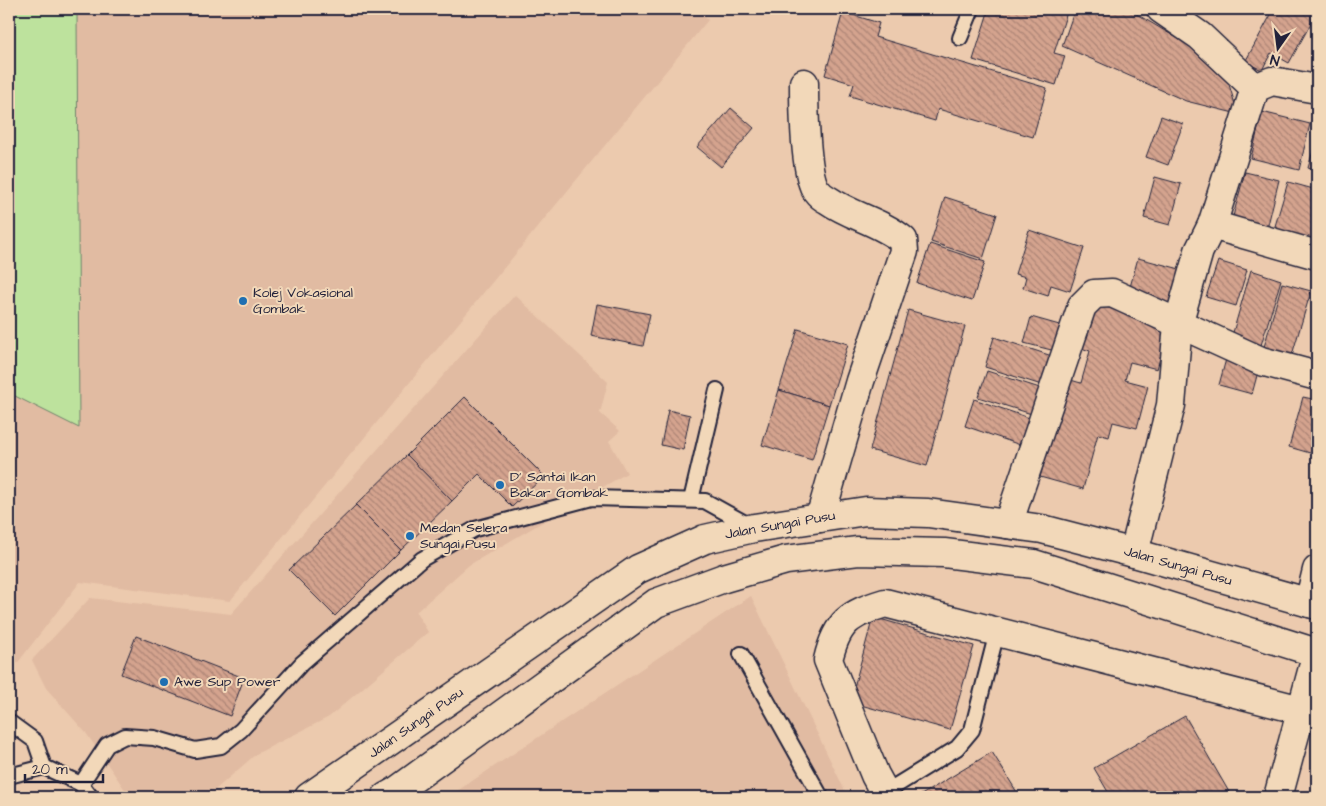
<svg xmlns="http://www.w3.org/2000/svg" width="1326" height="806" font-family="'Architects Daughter',sans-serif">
  <defs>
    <pattern id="building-back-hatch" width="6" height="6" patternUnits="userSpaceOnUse" patternTransform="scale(1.25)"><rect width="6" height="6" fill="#d4a38e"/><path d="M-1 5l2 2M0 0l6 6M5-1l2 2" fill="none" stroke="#ac8475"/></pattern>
  </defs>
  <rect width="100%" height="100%" fill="#eccaae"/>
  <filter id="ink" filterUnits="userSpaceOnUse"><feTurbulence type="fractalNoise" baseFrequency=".02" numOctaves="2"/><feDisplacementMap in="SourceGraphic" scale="10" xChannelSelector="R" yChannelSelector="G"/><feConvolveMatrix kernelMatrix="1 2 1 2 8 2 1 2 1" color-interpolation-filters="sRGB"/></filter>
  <g filter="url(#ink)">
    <!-- built -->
    <g fill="#e1bba2">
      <path d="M9 9H696L708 20 230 601 80 582 9 674Z"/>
      <path d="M515 295 608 382 600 413 620 431 609 441 627 473 469 565 416 612 428 632 329 717 256 754 207 797H181L178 794 170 797H130L86 733 46 688 32 660 90 598 231 614Z"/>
      <path d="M751 596 848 797H448Z"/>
    </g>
    <!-- green -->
    <path fill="#bde29d" stroke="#70826c" d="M9 9H77L79 428 9 393Z"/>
    <!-- building -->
    <g fill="url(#building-back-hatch)" stroke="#22223b">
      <path d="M989 9H1068L1054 53 1065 56 1056 85 973 60Z"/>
      <path d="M1075 9H1125L1133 12 1187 44 1227 78 1238 114 1186 101 1062 46Z"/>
      <path d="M1274 9H1306L1316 14 1289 63 1271 53 1262 70 1245 62Z"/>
      <path d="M843 12 879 23 875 37 1047 88 1033 137 938 109 935 121 850 96 854 84 825 75Z"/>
      <path d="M731 108 754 128 721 167 697 147Z"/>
      <path d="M1262 112 1310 124 1299 170 1251 158Z"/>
      <path d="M1161 116 1183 124 1168 165 1146 157Z"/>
      <path d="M1317 137V171L1308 168Z"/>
      <path d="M1245 172 1279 180 1267 229 1232 220Z"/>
      <path d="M1155 177 1181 184 1170 225 1144 218Z"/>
      <path d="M1288 182 1317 190V238L1315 245 1273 233Z"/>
      <path d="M945 197 997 214 983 259 931 242Z"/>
      <path d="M1029 230 1084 248 1070 291 1051 285 1048 296 1023 288 1026 277 1015 274Z"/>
      <path d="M930 244 985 262 972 301 917 283Z"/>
      <path d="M1138 258 1180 269 1169 310 1127 298Z"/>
      <path d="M1218 261 1247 270 1236 306 1206 297Z"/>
      <path d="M1251 270 1281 280 1261 345 1232 336Z"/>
      <path d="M1282 283 1311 291 1292 355 1264 347Z"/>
      <path d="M597 304 650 314 643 346 591 336Z"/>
      <path d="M1093 304 1169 324 1157 369 1130 362 1125 380 1148 386 1137 428 1113 422 1109 437 1098 434 1083 489 1040 477 1067 379 1081 383 1090 351 1081 348Z"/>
      <path d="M908 310 965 326 927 466 870 450Z"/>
      <path d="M1031 317 1070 328 1063 353 1024 343Z"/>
      <path d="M798 329 848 344 829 405 779 390Z"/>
      <path d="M994 337 1061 359 1051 388 985 367Z"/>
      <path d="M1226 359 1259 368 1252 394 1219 385Z"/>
      <path d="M987 371 1049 391 1041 417 978 397Z"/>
      <path d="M779 390 829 405 812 460 762 445Z"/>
      <path d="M465 397 544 476 512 507 479 474 452 501 407 455Z"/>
      <path d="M1303 397 1317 400V455L1289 447Z"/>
      <path d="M974 399 1041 422 1032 449 965 426Z"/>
      <path d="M668 410 690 415 683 450 661 445Z"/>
      <path d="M407 455 452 501 401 550 356 505Z"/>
      <path d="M356 505 401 550 335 616 289 570Z"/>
      <path d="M873 617 974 646 950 730 850 702Z"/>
      <path d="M136 636 244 678 230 716 121 674Z"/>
      <path d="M1185 716 1229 792 1220 797H1111L1094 768Z"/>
      <path d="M992 752 1020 797H918Z"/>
    </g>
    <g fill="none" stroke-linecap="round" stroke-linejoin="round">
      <!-- lane casing -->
      <g stroke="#22223b" stroke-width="18">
        <g id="lane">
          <path d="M960 38 972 9"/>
          <path d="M691 500 717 390"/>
          <path d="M741 654 821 797"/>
          <path d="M9 722 35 741 44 767"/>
          <path d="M9 776 44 767 81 784 91 797"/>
          <path d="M81 784 107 745 125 736 154 738 195 750 221 746 241 730 302 663 422 559 475 529 592 498 705 501 752 527"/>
          <path d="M884 793 957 748 972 730 997 632"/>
        </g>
      </g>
      <!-- street casing -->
      <g stroke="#22223b" stroke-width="31">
        <g id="street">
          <path d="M1161 9 1200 36 1255 88"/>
          <path d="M804 83C804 106 805 174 816 190 819 194 824 198 828 200 851 216 881 222 903 240L904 251 860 381 820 518"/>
          <path d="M1212 225 1317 255"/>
          <path d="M1008 524 1082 306 1094 294 1112 293 1261 361 1317 376"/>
          <path d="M1134 553 1171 405 1178 324 1199 251 1212 225 1255 88 1272 81 1317 89"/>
          <path d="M1309 603 1317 570"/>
          <path d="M887 797 875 775 828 660C837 622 849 614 885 603L1301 710"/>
          <path d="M1278 797 1317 653"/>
        </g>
      </g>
      <!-- secondary casing -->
      <g stroke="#22223b" stroke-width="31">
        <g id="secondary">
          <path d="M309 797 638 569 705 539 754 528 866 511 928 513 1042 529 1134 553 1317 605"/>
          <path d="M386 797 395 792 656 603 724 578 786 560 858 551 944 553 1034 564 1317 653"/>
        </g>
      </g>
      <!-- lane -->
      <use href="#lane" stroke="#f2d8b9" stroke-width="14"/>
      <!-- street -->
      <use href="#street" stroke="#f2d8b9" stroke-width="28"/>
      <!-- secondary -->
      <use href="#secondary" stroke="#f2d8b9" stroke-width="28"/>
    </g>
  </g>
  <!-- markers -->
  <g fill="#1f6fb2" stroke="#f2d8b9" stroke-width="2">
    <circle cx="243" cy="301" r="5"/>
    <circle cx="500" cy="485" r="5"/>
    <circle cx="410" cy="536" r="5"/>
    <circle cx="164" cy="682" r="5"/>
  </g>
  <g text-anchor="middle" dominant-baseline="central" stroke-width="4" stroke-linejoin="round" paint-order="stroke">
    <!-- poi labels -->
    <g font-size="14" fill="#22223b" stroke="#f2d8b9" text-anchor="start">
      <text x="253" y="293">Kolej Vokasional<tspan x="253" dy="16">Gombak</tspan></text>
      <text x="510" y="477">D’ Santai Ikan<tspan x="510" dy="16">Bakar Gombak</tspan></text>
      <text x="420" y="528">Medan Selera<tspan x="420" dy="16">Sungai Pusu</tspan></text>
      <text x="174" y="682">Awe Sup Power</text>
    </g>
    <!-- street labels -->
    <g font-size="14" fill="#22223b" stroke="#f2d8b9">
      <text transform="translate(780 525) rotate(-10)">Jalan Sungai Pusu</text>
      <text transform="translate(1178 566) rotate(16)">Jalan Sungai Pusu</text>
      <text transform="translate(416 723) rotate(-35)">Jalan Sungai Pusu</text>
    </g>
  </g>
  <!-- margin -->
  <rect width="1326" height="806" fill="none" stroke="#f2d8b9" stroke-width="30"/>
  <rect x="15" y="15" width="1296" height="776" fill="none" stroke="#22223b" stroke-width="2" filter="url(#ink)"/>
  <!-- north arrow -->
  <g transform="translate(1278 48) rotate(194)" stroke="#f2d8b9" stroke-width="4" paint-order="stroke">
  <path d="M0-4L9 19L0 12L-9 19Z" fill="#22223b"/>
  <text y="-8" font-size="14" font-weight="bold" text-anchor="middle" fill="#22223b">N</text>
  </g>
  <!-- scale -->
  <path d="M25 774v8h78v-8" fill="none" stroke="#22223b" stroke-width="2.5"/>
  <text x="32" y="774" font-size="15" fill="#22223b" stroke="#f2d8b9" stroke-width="4" paint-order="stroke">20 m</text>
</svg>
